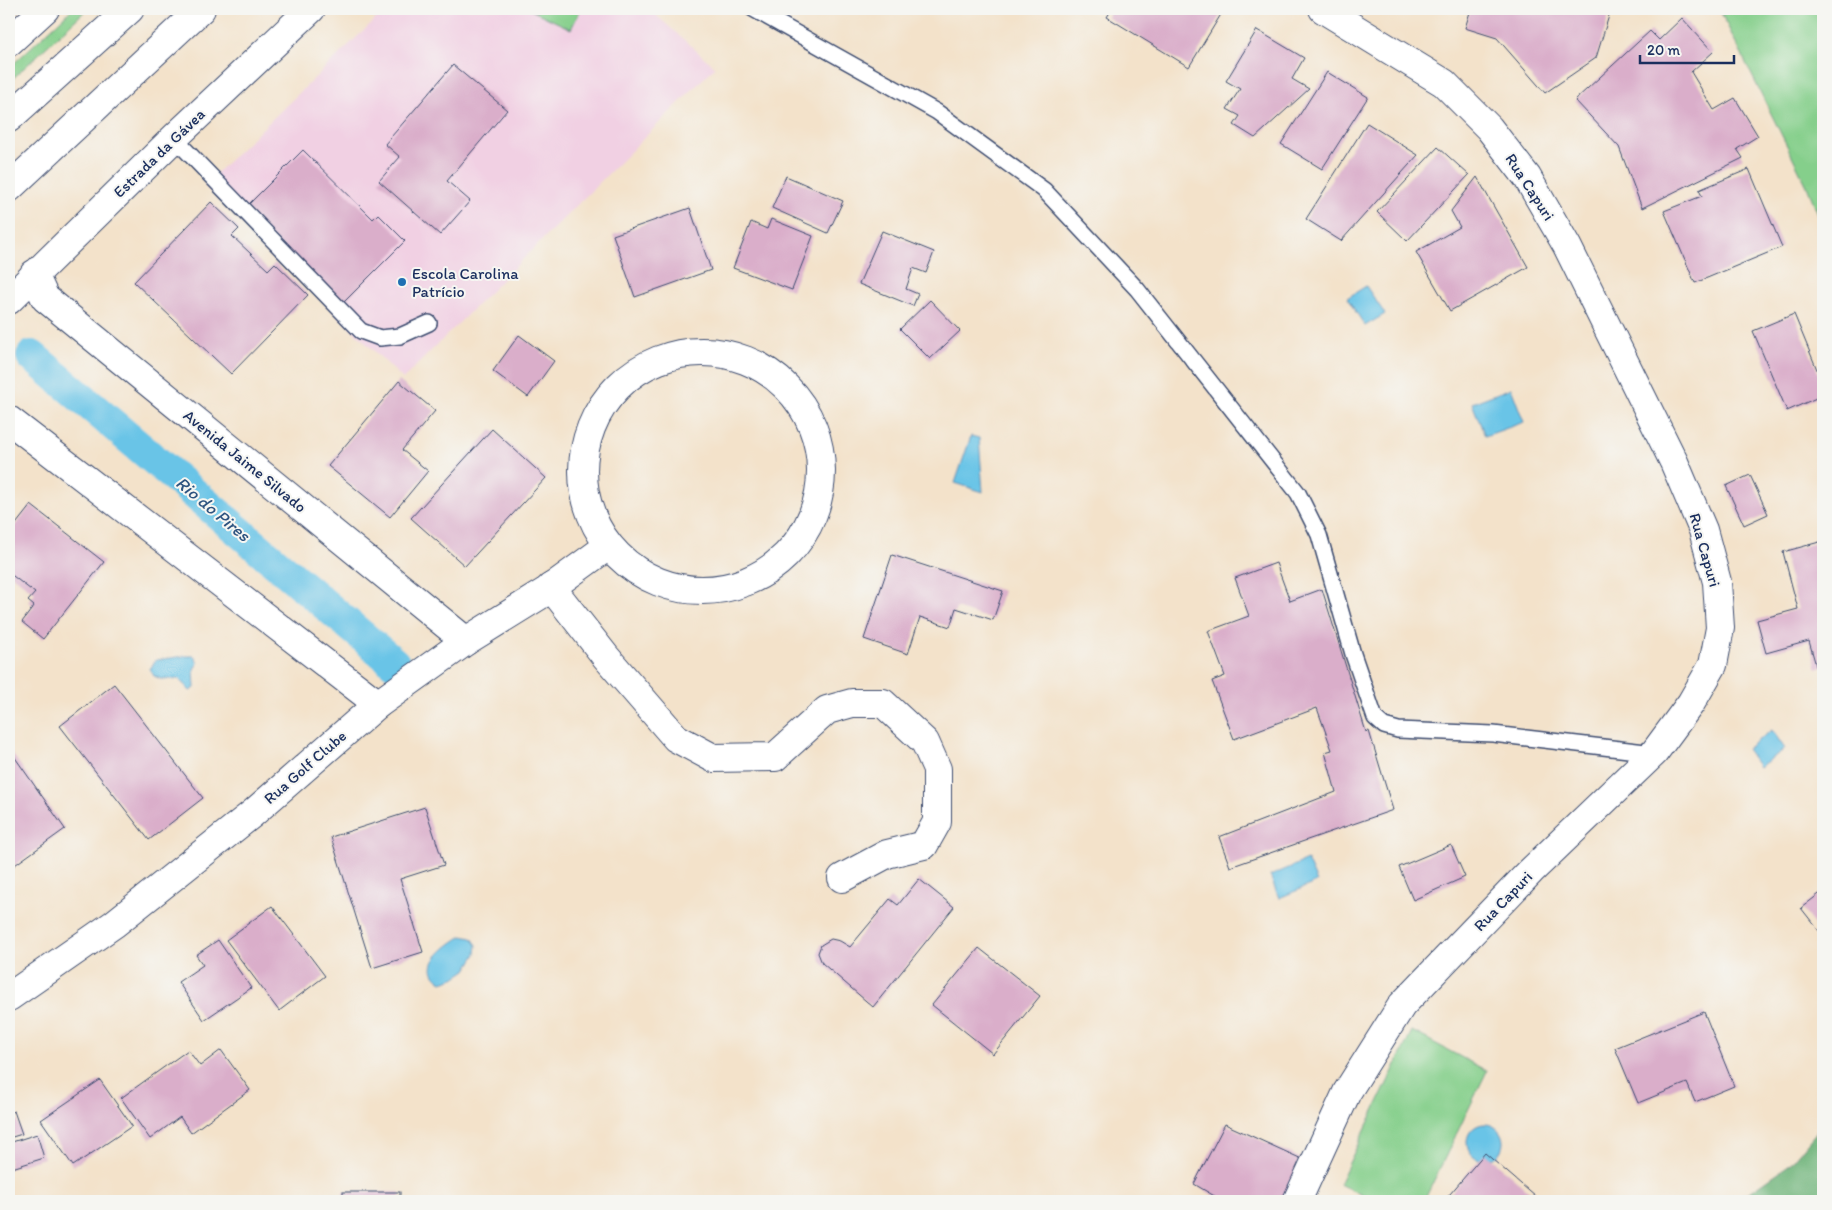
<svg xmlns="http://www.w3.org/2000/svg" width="1832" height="1210" font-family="Itim,sans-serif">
  <rect width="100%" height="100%" fill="#f6f6f2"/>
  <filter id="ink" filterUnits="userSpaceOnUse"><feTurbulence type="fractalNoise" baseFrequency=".02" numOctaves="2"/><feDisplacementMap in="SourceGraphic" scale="10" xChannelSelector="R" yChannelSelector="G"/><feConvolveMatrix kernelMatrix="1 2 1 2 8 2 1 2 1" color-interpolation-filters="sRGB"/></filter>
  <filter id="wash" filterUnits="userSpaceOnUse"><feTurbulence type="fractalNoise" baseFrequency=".0096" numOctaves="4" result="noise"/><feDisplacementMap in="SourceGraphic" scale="20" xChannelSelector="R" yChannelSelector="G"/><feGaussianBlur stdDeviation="1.12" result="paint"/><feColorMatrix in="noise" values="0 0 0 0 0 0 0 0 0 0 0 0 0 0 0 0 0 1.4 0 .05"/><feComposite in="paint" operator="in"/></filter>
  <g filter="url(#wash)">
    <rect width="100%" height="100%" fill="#f3e2ca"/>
    <!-- built -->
    <path fill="#f1d0e3" d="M386 9H649L715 67 403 379 204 185Z"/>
    <!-- green -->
    <g fill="#85cf8b" stroke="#507f74">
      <path d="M72 9H87L9 82V68Z"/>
      <path d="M529 9H581L571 29Z"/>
      <path d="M1716 9H1823V226L1806 184 1722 15Z"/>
      <path d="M1412 1031 1487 1071 1424 1201H1375L1339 1184Z"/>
    </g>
    <!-- forest -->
    <path fill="#6cb277" stroke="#44706a" d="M1823 1124V1201H1737L1790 1164Z"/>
    <!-- water -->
    <g fill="#69c4e7" stroke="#427aa2">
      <path d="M1366 286 1385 314 1365 326 1347 298Z"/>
      <path d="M1511 388 1524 422 1485 436 1472 403Z"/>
      <path d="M971 436 979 438 983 492 955 483Z"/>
      <path d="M185 656H194L198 663 194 669 195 688 190 691 179 679H161L154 676 150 669 156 660Z"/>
      <path d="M1772 730 1785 749 1759 767 1746 749Z"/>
      <path d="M1307 860 1317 882 1279 898 1270 876Z"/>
      <path d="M462 936 472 938 477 945 476 954 466 970 454 978 442 982C416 966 448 945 462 936Z"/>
      <circle cx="1485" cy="1142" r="18"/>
    </g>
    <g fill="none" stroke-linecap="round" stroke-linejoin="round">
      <!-- canal -->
      <path stroke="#69c4e7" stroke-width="32" d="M32 356 394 663"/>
    </g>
    <g id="blocks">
      <!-- building -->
      <g fill="#daaeca">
        <path d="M1112 9H1218L1223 11 1189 67 1107 17Z"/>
        <path d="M1471 9H1611L1596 58 1545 93 1497 38 1465 28Z"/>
        <path d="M1682 18 1713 52 1691 72 1714 110 1735 98 1758 136 1737 149 1743 158 1642 208 1619 147 1575 100 1650 31 1659 40Z"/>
        <path d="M1257 30 1304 58 1292 79 1309 89 1255 138 1234 125 1240 116 1227 109 1240 89 1226 81Z"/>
        <path d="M453 65 507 110 447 181 470 201 440 235 379 181 400 157 385 144Z"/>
        <path d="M1327 72 1368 97 1322 169 1281 144Z"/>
        <path d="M1367 123 1418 155 1341 241 1306 219Z"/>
        <path d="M1438 147 1469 175 1407 241 1377 212Z"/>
        <path d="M303 150 373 219 378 214 405 241 341 305 244 209Z"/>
        <path d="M1749 169 1782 247 1695 283 1664 211 1702 196 1699 190Z"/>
        <path d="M786 176 843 201 828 233 772 208Z"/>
        <path d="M1477 177 1528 267 1450 311 1416 252 1460 227 1451 211Z"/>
        <path d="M211 202 239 229 232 236 268 270 275 263 308 295 231 374 134 282Z"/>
        <path d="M690 208 711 270 635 297 613 235Z"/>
        <path d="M771 219 813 236 792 290 733 268 751 222 767 229Z"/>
        <path d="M882 231 934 252 926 273 913 268 906 289 918 294 913 306 859 284Z"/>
        <path d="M930 300 960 331 930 359 900 329Z"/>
        <path d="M1794 314 1823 384V395L1787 411 1753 331Z"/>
        <path d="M519 335 554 361 528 397 493 371Z"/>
        <path d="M399 381 435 411 402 450 428 471 390 517 328 466Z"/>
        <path d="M492 429 546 478 465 566 411 518Z"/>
        <path d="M1750 475 1768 514 1744 525 1726 486Z"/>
        <path d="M31 505 104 562 43 639 22 622 34 606 28 601 35 593 9 573V533Z"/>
        <path d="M1823 541V667L1817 669 1809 641 1766 653 1757 620 1798 609 1783 552Z"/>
        <path d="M892 555 1003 591 993 620 956 608 950 627 920 617 908 654 864 639Z"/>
        <path d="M1276 563 1290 601 1322 589 1366 732 1369 731 1393 810 1230 867 1219 837 1336 792 1325 752 1332 750 1317 708 1234 739 1212 681 1225 676 1208 631 1249 616 1235 578Z"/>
        <path d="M114 684 203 798 149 840 60 726Z"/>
        <path d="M9 749 65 829 12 867 9 862Z"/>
        <path d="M425 807 444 865 400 879 423 952 372 968 331 837Z"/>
        <path d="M1451 845 1465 877 1413 900 1399 867Z"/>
        <path d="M919 879 954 907 873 1007 822 963 818 953 821 945 831 939 840 941 850 947 890 899 898 905Z"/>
        <path d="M1823 891V936L1801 908Z"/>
        <path d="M272 906 325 976 279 1011 226 940Z"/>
        <path d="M218 940 251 988 204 1020 178 982 203 965 196 955Z"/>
        <path d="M979 948 1040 996 993 1054 932 1005Z"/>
        <path d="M1704 1012 1734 1086 1695 1102 1687 1083 1638 1103 1615 1048Z"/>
        <path d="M188 1050 200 1066 221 1050 250 1090 191 1133 180 1117 150 1139 121 1098Z"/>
        <path d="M100 1080 132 1126 73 1166 41 1120Z"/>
        <path d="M14 1111 22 1134 9 1138V1113Z"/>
        <path d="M1225 1124 1304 1160 1284 1201H1223L1194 1184Z"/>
        <path d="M37 1134 44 1158 9 1169V1143Z"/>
        <path d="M1485 1153 1536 1197 1532 1201H1444Z"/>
        <rect x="343" y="1192" width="57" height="9"/>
      </g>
    </g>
  </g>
  <g filter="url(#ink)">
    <use href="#blocks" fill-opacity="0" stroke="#3b4a6e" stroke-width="1"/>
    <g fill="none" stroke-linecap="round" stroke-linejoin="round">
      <!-- lane casing -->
      <g stroke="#3b4a6e" stroke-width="18">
        <g id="lane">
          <path d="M753 9 937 112 1044 190 1137 289 1298 493 1319 535 1353 654 1375 718 1384 726 1398 730 1493 734 1654 753"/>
          <path d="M174 138 361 331 380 338 400 336 429 323"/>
        </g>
      </g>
      <!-- street casing -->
      <g stroke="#3b4a6e" stroke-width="30">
        <g id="street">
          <path d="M34 274 45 298 466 641"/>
          <circle cx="702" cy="471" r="119"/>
          <path d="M9 420 378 704"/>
          <path d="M551 587 606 657 676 738 713 758 775 757 827 710 852 703H883L925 742 937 769V822L924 845 887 854 842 878"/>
          <path d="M9 997 114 924 252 814 378 704 466 641 545 592 608 546"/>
          <path d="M1297 1201 1347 1092 1402 1005 1531 871 1654 753 1691 703 1713 665 1720 628 1717 582 1703 530 1674 462 1567 246 1527 177 1489 128 1444 83 1323 9"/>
        </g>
      </g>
      <!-- primary casing -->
      <g stroke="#3b4a6e" stroke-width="30">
        <g id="primary">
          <path d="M9 42 45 9"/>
          <path d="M9 300 174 138 311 9"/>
        </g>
      </g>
      <!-- highway casing -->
      <g stroke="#3b4a6e" stroke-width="30">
        <g id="highway">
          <path d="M9 118 130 9"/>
          <path d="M9 188 201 9"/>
        </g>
      </g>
      <!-- lane -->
      <use href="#lane" stroke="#fff" stroke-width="15"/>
      <!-- street -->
      <use href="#street" stroke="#fff" stroke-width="28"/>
      <!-- primary -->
      <use href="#primary" stroke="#fff" stroke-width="28"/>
      <!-- highway -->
      <use href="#highway" stroke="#fff" stroke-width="28"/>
    </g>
  </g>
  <!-- markers -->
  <circle fill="#1f6fb2" stroke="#f6f6f2" stroke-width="2" cx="402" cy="282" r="5"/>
  <g text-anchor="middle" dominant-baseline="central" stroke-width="4" stroke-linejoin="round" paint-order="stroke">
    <!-- street labels -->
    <g font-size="16" fill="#1b2f5e" stroke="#f6f6f2">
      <text transform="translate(159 153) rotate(-44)">Estrada da Gávea</text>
      <text transform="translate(1530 187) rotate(57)">Rua Capuri</text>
      <text transform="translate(245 461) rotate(39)">Avenida Jaime Silvado</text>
      <text transform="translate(1705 550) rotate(74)">Rua Capuri</text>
      <text transform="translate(305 767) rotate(-41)">Rua Golf Clube</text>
      <text transform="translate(1503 901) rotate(-46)">Rua Capuri</text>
    </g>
    <!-- poi labels -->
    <g font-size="16" fill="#1b2f5e" stroke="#f6f6f2" text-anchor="start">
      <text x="412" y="273">Escola Carolina<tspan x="412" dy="18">Patrício</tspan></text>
    </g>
    <!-- water labels -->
    <g font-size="18" font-style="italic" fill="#2e5480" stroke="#f6f6f2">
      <text transform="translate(213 509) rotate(40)">Rio do Pires</text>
    </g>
  </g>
  <!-- margin -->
  <rect width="1832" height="1210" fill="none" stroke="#f6f6f2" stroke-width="30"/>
  <!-- scale -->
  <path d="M1640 55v8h94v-8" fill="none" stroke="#1b2f5e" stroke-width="2.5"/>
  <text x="1647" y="55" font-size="15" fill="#1b2f5e" stroke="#f6f6f2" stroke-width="4" paint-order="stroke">20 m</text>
</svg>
